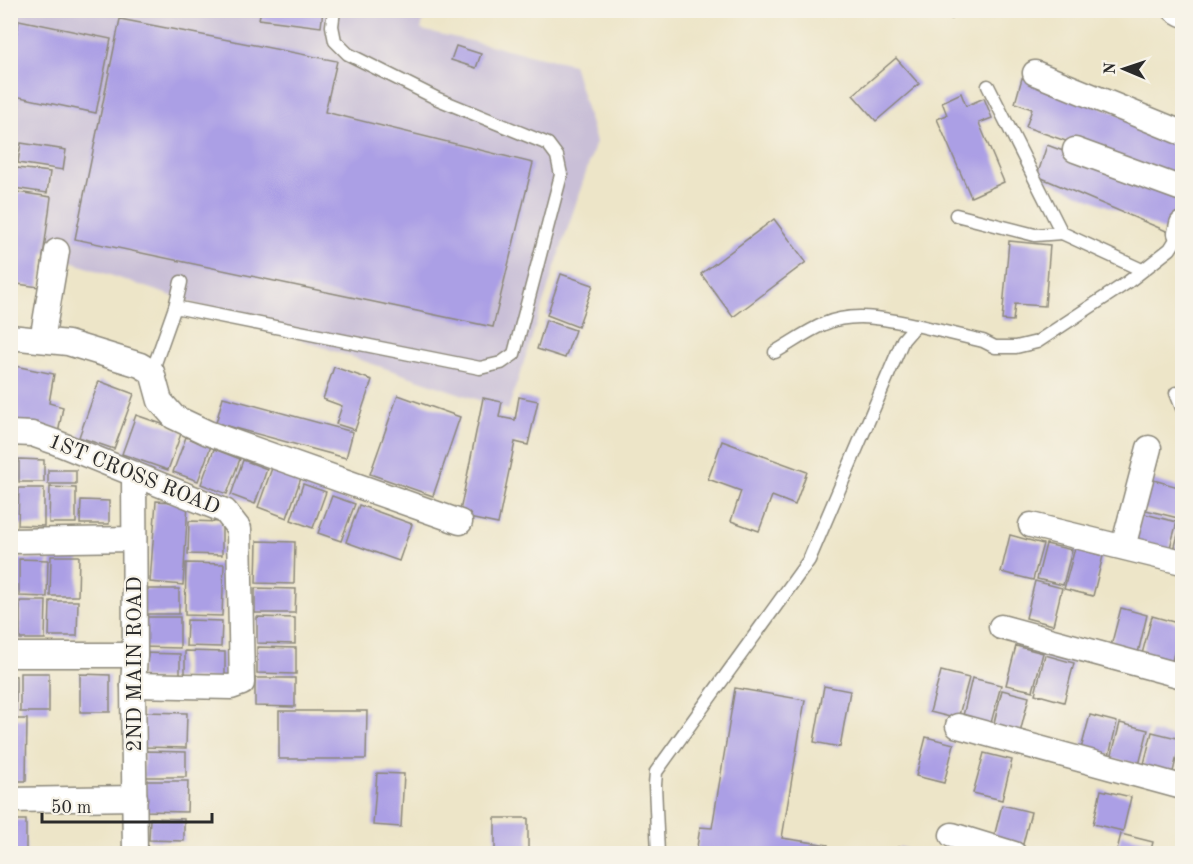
<svg xmlns="http://www.w3.org/2000/svg" width="1193" height="864" font-family="'Old Standard TT',serif">
  <rect width="100%" height="100%" fill="#f7f3e8"/>
  <filter id="ink" filterUnits="userSpaceOnUse"><feTurbulence type="fractalNoise" baseFrequency=".0167" numOctaves="2"/><feDisplacementMap in="SourceGraphic" scale="12" xChannelSelector="R" yChannelSelector="G"/><feConvolveMatrix kernelMatrix="1 2 1 2 8 2 1 2 1" color-interpolation-filters="sRGB"/></filter>
  <filter id="wash" filterUnits="userSpaceOnUse"><feTurbulence type="fractalNoise" baseFrequency=".008" numOctaves="4" result="noise"/><feDisplacementMap in="SourceGraphic" scale="24" xChannelSelector="R" yChannelSelector="G"/><feGaussianBlur stdDeviation="1.35" result="paint"/><feColorMatrix in="noise" values="0 0 0 0 0 0 0 0 0 0 0 0 0 0 0 0 0 1.4 0 .05"/><feComposite in="paint" operator="in"/></filter>
  <g filter="url(#wash)">
    <rect width="100%" height="100%" fill="#ede5c8"/>
    <!-- industrial -->
    <path fill="#c9bfd7" d="M11 10 425 11 421 30 573 64 596 142 508 410 42 252 54 151 11 145Z"/>
    <g id="blocks">
      <!-- building -->
      <g fill="#ab9fe5">
        <path d="M261 10H323L321 27 259 19Z"/>
        <path d="M925 10H954L952 19Z"/>
        <path d="M120 19 337 61 325 112 533 163 493 327 75 239Z"/>
        <path d="M19 20 111 39 96 113 10 95V66Z"/>
        <path d="M456 46 481 54 476 68 451 60Z"/>
        <path d="M896 58 919 84 876 121 853 95Z"/>
        <path d="M1022 78 1182 137V182L1026 127 1032 109 1015 103Z"/>
        <path d="M961 93 966 106 984 98 992 118 979 123 1004 182 971 197 937 119 947 115 942 102Z"/>
        <path d="M21 143 66 150 63 170 18 163Z"/>
        <path d="M1047 145 1182 195V204L1171 233 1037 176Z"/>
        <path d="M10 147 18 149 12 182H10Z"/>
        <path d="M17 168 50 172 47 193 14 188Z"/>
        <path d="M10 191 51 197 39 287 10 283Z"/>
        <path d="M774 219 806 262 733 317 701 274Z"/>
        <path d="M1009 241 1050 245 1045 306 1015 304 1013 321 1002 320Z"/>
        <path d="M561 274 593 285 578 327 547 315Z"/>
        <path d="M546 320 575 330 565 358 537 349Z"/>
        <path d="M10 365 54 374 49 403 63 407 58 434 10 423Z"/>
        <path d="M334 367 372 380 355 430 336 424 342 406 323 399Z"/>
        <path d="M99 381 134 394 114 449 79 437Z"/>
        <path d="M398 395 460 417 433 496 370 474Z"/>
        <path d="M223 397 353 432 346 458 216 423Z"/>
        <path d="M519 397 538 401 528 445 515 442 498 524 459 516 483 398 502 402 499 417 515 420Z"/>
        <path d="M136 415 182 431 168 470 122 454Z"/>
        <path d="M186 437 211 446 198 481 173 472Z"/>
        <path d="M722 441 807 472 795 505 772 496 759 531 731 521 741 491 708 479Z"/>
        <path d="M214 449 240 459 227 494 201 484Z"/>
        <path d="M10 451H16L15 483H10Z"/>
        <path d="M19 459 44 460V482H19Z"/>
        <path d="M243 460 267 469 255 504 231 495Z"/>
        <path d="M272 468 301 478 287 518 258 507Z"/>
        <rect x="48" y="470" width="28" height="14"/>
        <path d="M1150 479 1182 488V502L1178 518 1142 509Z"/>
        <path d="M303 484 326 492 313 528 291 520Z"/>
        <path d="M50 487 76 488V523H49Z"/>
        <rect x="10" y="488" width="3" height="37"/>
        <path d="M19 488H44V526L18 525Z"/>
        <path d="M332 496 355 504 341 541 318 533Z"/>
        <path d="M81 500 109 501V524H80Z"/>
        <path d="M156 501 188 503 183 585 150 582Z"/>
        <path d="M359 505 412 524 399 561 346 542Z"/>
        <path d="M1141 513 1177 522 1169 551 1133 542Z"/>
        <path d="M1182 519V552L1174 550Z"/>
        <path d="M189 521 222 522V555L188 554Z"/>
        <path d="M1010 535 1043 544 1033 580 1001 572Z"/>
        <path d="M257 541 295 542 294 584 256 583Z"/>
        <path d="M1046 544 1072 550 1063 585 1037 579Z"/>
        <path d="M1075 548 1103 556 1093 596 1064 589Z"/>
        <path d="M51 556H79L78 596H50Z"/>
        <path d="M19 559 48 560 47 597 19 596Z"/>
        <path d="M10 560H14L13 595H10Z"/>
        <path d="M186 563 224 564 222 616 185 615Z"/>
        <path d="M1035 581 1062 588 1053 625 1026 618Z"/>
        <path d="M255 588 296 589 295 613H255Z"/>
        <rect x="143" y="589" width="36" height="25"/>
        <path d="M10 601H17L16 644H10Z"/>
        <path d="M20 601H46L45 639H20Z"/>
        <path d="M50 601H78L77 636H49Z"/>
        <path d="M1121 608 1147 615 1138 653 1111 646Z"/>
        <path d="M1152 616 1181 624 1172 661 1142 654Z"/>
        <path d="M142 617H180V648L142 647Z"/>
        <path d="M257 617 295 618V644L257 643Z"/>
        <path d="M187 620 222 621 221 647 186 646Z"/>
        <path d="M1016 646 1043 653 1033 691 1006 685Z"/>
        <path d="M257 647 296 648V674L257 673Z"/>
        <path d="M185 651 225 652V679L185 678Z"/>
        <path d="M142 653 180 654V679L141 678Z"/>
        <path d="M1045 655 1074 663 1064 702 1035 694Z"/>
        <path d="M941 671 969 678 958 719 930 712Z"/>
        <rect x="20" y="673" width="29" height="39"/>
        <path d="M80 674 110 675V712H80Z"/>
        <path d="M10 675 16 676V712H10Z"/>
        <path d="M255 678H295V707L255 706Z"/>
        <path d="M972 678 1001 685 990 727 962 720Z"/>
        <path d="M824 686 850 691 840 747 814 742Z"/>
        <path d="M735 688 805 700 782 838 828 845 827 854H696L700 827 712 828Z"/>
        <path d="M1002 690 1029 697 1020 733 993 727Z"/>
        <path d="M279 711H367L366 759H279Z"/>
        <path d="M143 712 187 713 186 748 143 747Z"/>
        <path d="M1090 715 1117 722 1109 756 1081 749Z"/>
        <path d="M10 719H27L26 781H10Z"/>
        <path d="M1120 723 1148 730 1139 765 1111 758Z"/>
        <path d="M1152 732 1181 739 1172 776 1143 768Z"/>
        <path d="M926 737 954 744 944 783 916 776Z"/>
        <path d="M144 751 186 752V777H143Z"/>
        <path d="M984 753 1012 760 1002 800 973 793Z"/>
        <path d="M377 773 404 774 401 827 373 825Z"/>
        <path d="M145 781H188L187 812 145 811Z"/>
        <path d="M1101 790 1131 797 1123 831 1093 824Z"/>
        <path d="M1002 805 1031 812 1022 848 993 841Z"/>
        <path d="M150 818 184 819V841L149 840Z"/>
        <rect x="495" y="818" width="33" height="36"/>
        <rect x="10" y="820" width="16" height="34"/>
        <path d="M1121 834 1153 842 1150 854H1116Z"/>
        <path d="M899 847 922 853V854H897Z"/>
      </g>
    </g>
  </g>
  <g filter="url(#ink)">
    <use href="#blocks" fill-opacity="0" stroke="#8c887a" stroke-width="1.5"/>
    <g fill="none" stroke-linecap="round" stroke-linejoin="round">
      <!-- service casing -->
      <g stroke="#8c887a" stroke-width="15">
        <g id="service">
          <path d="M988 86 1062 233 1142 270"/>
          <path d="M956 215 1035 235 1062 233"/>
          <path d="M175 307 181 282"/>
          <path d="M775 352C791 343 807 331 824 324 853 311 886 319 916 325"/>
          <path d="M152 372 175 307 480 368 501 363 514 354 561 175 557 156 548 144 438 99 348 54 335 41 332 26 334 10"/>
          <path d="M1176 393 1182 408"/>
          <path d="M658 854 655 785 656 772 809 560 903 340 916 325 983 341 995 347H1016L1037 342 1128 282 1170 249 1180 233"/>
        </g>
      </g>
      <!-- minor casing -->
      <g stroke="#8c887a" stroke-width="27">
        <g id="minor">
          <path d="M1175 10 1182 14"/>
          <path d="M1035 73 1182 133"/>
          <path d="M1075 150 1182 189"/>
          <path d="M1180 233 1182 224"/>
          <path d="M10 337 68 343 140 365 152 372 160 401 174 417 208 433 460 522"/>
          <path d="M42 340 57 251"/>
          <path d="M10 433 32 434 55 442 225 511 239 529 242 683 231 687 133 685"/>
          <path d="M134 474 135 655 133 685 135 854"/>
          <path d="M1031 525 1182 562"/>
          <path d="M10 541 134 539"/>
          <path d="M1123 547 1149 448"/>
          <path d="M1001 627 1182 676"/>
          <path d="M10 655H135"/>
          <path d="M958 726 1182 787"/>
          <path d="M10 800 135 798"/>
          <path d="M952 835 1014 854"/>
        </g>
      </g>
      <!-- service -->
      <use href="#service" stroke="#fff" stroke-width="12"/>
      <!-- minor -->
      <use href="#minor" stroke="#fff" stroke-width="24"/>
    </g>
  </g>
  <g text-anchor="middle" dominant-baseline="central" stroke-width="4.5" stroke-linejoin="round" paint-order="stroke">
    <!-- street labels -->
    <g font-size="21" fill="#2b2b2b" stroke="#f7f3e8">
      <text transform="translate(134 475) rotate(22)">1ST CROSS ROAD</text>
      <text transform="translate(135 664) rotate(-90)">2ND MAIN ROAD</text>
    </g>
  </g>
  <!-- margin -->
  <rect width="1193" height="864" fill="none" stroke="#f7f3e8" stroke-width="36"/>
  <!-- north arrow -->
  <g transform="translate(1124 69) rotate(272)" stroke="#f7f3e8" stroke-width="4.5" paint-order="stroke">
  <path d="M0-4.5L10 22L0 15L-10 22Z" fill="#2b2b2b"/>
  <text y="-9" font-size="16" font-weight="bold" text-anchor="middle" fill="#2b2b2b">N</text>
  </g>
  <!-- scale -->
  <path d="M42 813v9h170v-9" fill="none" stroke="#2b2b2b" stroke-width="3"/>
  <text x="51" y="813" font-size="18" fill="#2b2b2b" stroke="#f7f3e8" stroke-width="4.5" paint-order="stroke">50 m</text>
</svg>
